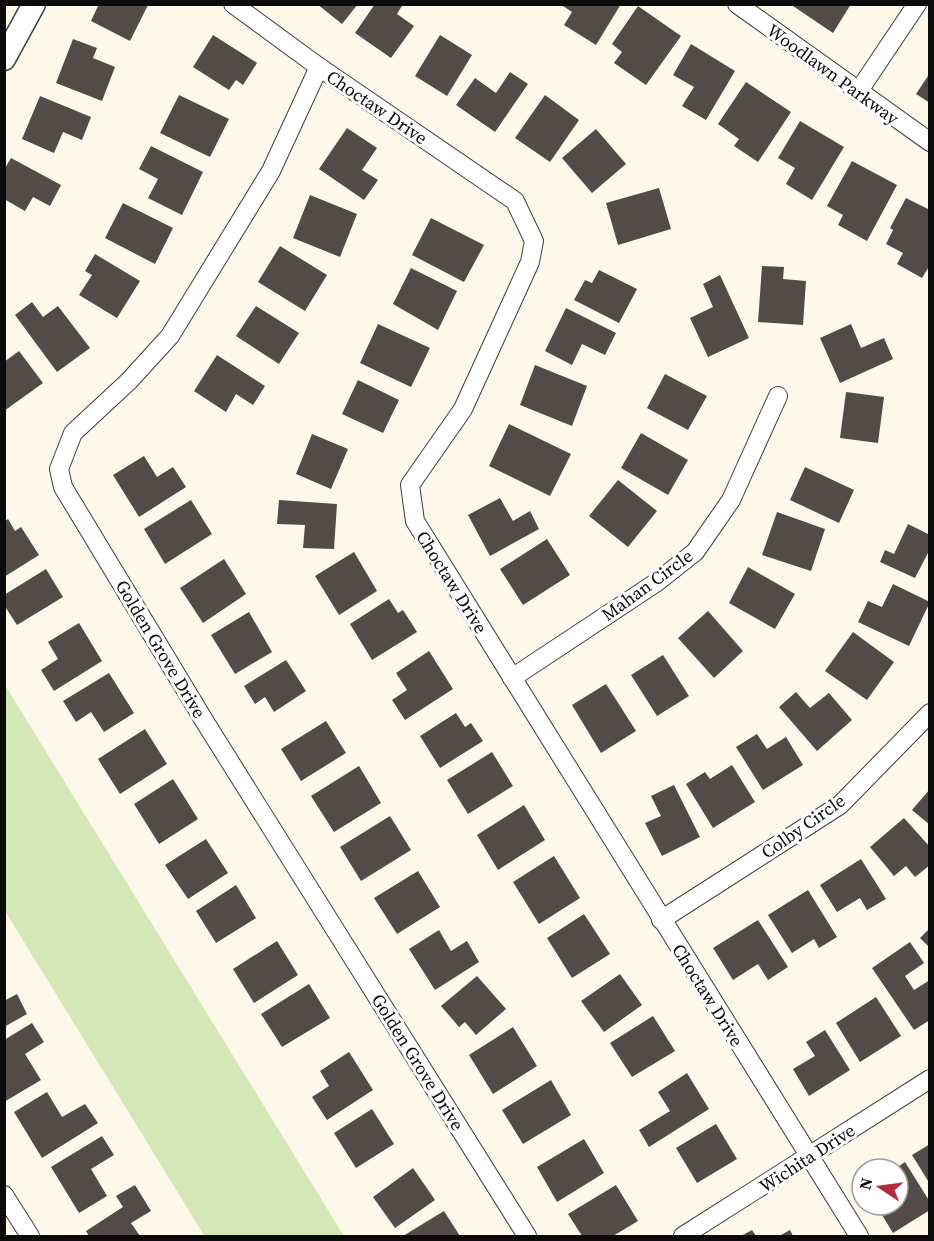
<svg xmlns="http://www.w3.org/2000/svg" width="934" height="1241" font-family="'Source Serif 4',serif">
  <rect width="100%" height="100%" fill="#fef8ea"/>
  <!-- green -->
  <path fill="#d4e7b6" d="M5 685 344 1236H205L199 1227 5 911Z"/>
  <!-- building -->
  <g fill="#534b48">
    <path d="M94 4H146L148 5 130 41 91 21 98 6Z"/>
    <path d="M317 4H358L342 24Z"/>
    <path d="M375 4H403L397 14 414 26 391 58 355 33Z"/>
    <path d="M560 4H621L596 45 564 25 572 12Z"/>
    <path d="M790 4H851L833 33Z"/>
    <path d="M638 6 681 36 646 85 614 63 622 52 612 44Z"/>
    <path d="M213 35 257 63 243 85 236 80 229 90 193 67Z"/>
    <path d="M440 35 472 55 447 96 415 76Z"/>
    <path d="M73 39 97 48 93 58 115 67 102 101 56 83Z"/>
    <path d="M691 44 735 71 706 120 682 106 694 87 673 75Z"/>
    <path d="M510 72 528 84 495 132 456 105 475 78 496 93Z"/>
    <path d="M930 73V103L916 94Z"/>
    <path d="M746 82 791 112 758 162 734 146 739 139 718 124Z"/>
    <path d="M179 95 229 119 210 157 160 133Z"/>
    <path d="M545 95 579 120 550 162 515 138Z"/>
    <path d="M40 96 91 117 82 140 63 132 54 153 22 139Z"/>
    <path d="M800 121 844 147 812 200 786 184 795 168 778 158Z"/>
    <path d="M347 128 377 148 362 170 378 180 364 200 319 169Z"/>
    <path d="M596 129 626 164 592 193 562 158Z"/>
    <path d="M151 146 203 172 182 215 148 198 158 179 139 169Z"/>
    <path d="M11 158 61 185 50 206 33 197 25 211 4 199V170Z"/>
    <path d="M852 161 897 185 867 241 838 225 843 215 827 206Z"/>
    <path d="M659 188 671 229 618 245 606 203Z"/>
    <path d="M310 195 357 214 340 257 293 238Z"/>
    <path d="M906 198 930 210V265L922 278 897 264 903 253 886 244 893 230 890 228Z"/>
    <path d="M123 203 173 228 155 264 105 238Z"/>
    <path d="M431 218 484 245 464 282 412 255Z"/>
    <path d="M280 246 327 275 305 311 258 282Z"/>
    <path d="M95 254 140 281 117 318 79 295 92 275 85 271Z"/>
    <path d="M762 266 784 267 783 279 806 281 803 325 758 322Z"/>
    <path d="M411 268 457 291 438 330 393 304Z"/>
    <path d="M599 270 637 289 619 323 574 300 585 280 592 283Z"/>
    <path d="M720 275 749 338 708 357 690 318 713 307 703 284Z"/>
    <path d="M32 302 43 317 58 306 90 348 57 372 15 315Z"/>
    <path d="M256 306 299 333 279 364 236 336Z"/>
    <path d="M566 308 616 333 605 355 582 344 572 365 545 351Z"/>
    <path d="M378 324 430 348 411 387 360 363Z"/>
    <path d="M851 324 861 348 884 338 893 359 840 383 820 338Z"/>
    <path d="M19 351 43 383 4 411V362Z"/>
    <path d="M217 355 265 386 253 405 236 394 226 412 194 391Z"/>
    <path d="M535 365 587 386 572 426 520 405Z"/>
    <path d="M665 374 707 396 688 430 647 408Z"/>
    <path d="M358 380 399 400 383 433 342 414Z"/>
    <path d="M846 392 884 397 878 443 840 438Z"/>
    <path d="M509 424 571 454 550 496 489 466Z"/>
    <path d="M641 433 688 460 668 495 621 468Z"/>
    <path d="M312 434 348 449 331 489 296 474Z"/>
    <path d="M144 456 157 477 173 467 186 487 139 517 113 475Z"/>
    <path d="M805 467 854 490 839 523 790 500Z"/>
    <path d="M618 480 657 511 628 547 589 516Z"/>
    <path d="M500 498 513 521 530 511 539 529 490 556 468 515Z"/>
    <path d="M191 500 212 534 165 564 144 529Z"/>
    <path d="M279 500 337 504 334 549 303 548 305 525 277 524Z"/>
    <path d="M777 512 825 529 811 571 762 555Z"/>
    <path d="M8 519 15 531 21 527 39 555 4 577V522Z"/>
    <path d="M908 524 930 535V549L915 578 880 562 885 550 894 554Z"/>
    <path d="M547 539 570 575 523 605 500 569Z"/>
    <path d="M354 552 377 591 339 615 315 576Z"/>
    <path d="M224 559 246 594 203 623 180 588Z"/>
    <path d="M748 567 795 594 775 629 729 603Z"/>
    <path d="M46 569 63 597 17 625 4 605V595Z"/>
    <path d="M893 584 930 602 909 646 858 622 868 601 882 607Z"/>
    <path d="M389 599 398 613 403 610 417 632 372 660 350 624Z"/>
    <path d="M708 611 743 651 714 678 678 638Z"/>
    <path d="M249 612 272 652 235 674 211 635Z"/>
    <path d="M79 623 102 661 54 691 41 670 58 659 48 642Z"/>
    <path d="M853 632 894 662 867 700 825 671Z"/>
    <path d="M429 651 453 689 405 720 392 700 407 690 396 673Z"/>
    <path d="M663 655 689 696 657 716 631 675Z"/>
    <path d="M286 660 306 691 274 712 265 697 255 704 244 686Z"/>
    <path d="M109 673 134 713 104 732 91 712 76 722 63 701Z"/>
    <path d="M606 684 636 731 601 753 572 705Z"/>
    <path d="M796 692 810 708 829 693 852 720 817 751 779 707Z"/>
    <path d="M456 713 465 727 471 723 483 741 440 768 420 736Z"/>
    <path d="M326 721 346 753 301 781 281 749Z"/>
    <path d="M145 729 167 764 120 794 98 759Z"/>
    <path d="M757 734 767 749 786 737 803 765 763 790 736 747Z"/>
    <path d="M492 752 513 786 468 814 447 780Z"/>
    <path d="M732 765 755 802 713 828 686 784 705 772 710 779Z"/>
    <path d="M359 766 381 803 334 832 311 796Z"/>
    <path d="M173 779 198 819 159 844 134 804Z"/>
    <path d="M674 785 700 837 662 856 645 823 661 816 651 796Z"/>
    <path d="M930 789V825L912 810Z"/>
    <path d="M524 805 545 840 498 870 477 835Z"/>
    <path d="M390 816 411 850 361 881 340 847Z"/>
    <path d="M904 818 930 847V865L915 877 906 866 894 876 870 847Z"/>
    <path d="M206 839 228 873 188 899 165 865Z"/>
    <path d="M554 856 580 898 539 924 513 882Z"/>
    <path d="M861 859 886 899 867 910 860 898 837 912 820 885Z"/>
    <path d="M418 871 440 907 397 934 374 898Z"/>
    <path d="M236 885 256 918 216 943 196 911Z"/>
    <path d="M808 890 837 937 819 948 814 939 792 953 768 915Z"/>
    <path d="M584 914 610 954 572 978 547 938Z"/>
    <path d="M758 920 788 967 768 980 758 964 733 980 713 948Z"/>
    <path d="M930 928V948L920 938Z"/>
    <path d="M439 930 451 951 467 941 479 962 435 990 409 949Z"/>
    <path d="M277 941 298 975 254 1003 233 969Z"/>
    <path d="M910 942 924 963 905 976 914 990 930 980V1020L914 1030 872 968Z"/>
    <path d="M620 974 642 1005 604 1032 581 1001Z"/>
    <path d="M477 976 506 1009 476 1035 465 1022 459 1027 441 1006Z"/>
    <path d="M309 984 330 1018 282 1047 261 1014Z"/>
    <path d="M17 994 27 1014 4 1027V1001Z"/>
    <path d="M876 997 901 1036 860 1062 836 1023Z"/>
    <path d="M653 1016 675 1051 632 1077 610 1043Z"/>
    <path d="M32 1023 44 1042 25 1054 41 1080 4 1102V1040Z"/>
    <path d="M513 1027 537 1066 493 1094 469 1055Z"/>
    <path d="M825 1030 850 1070 809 1096 793 1069 815 1056 806 1042Z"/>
    <path d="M349 1052 373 1090 327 1120 312 1097 329 1086 320 1071Z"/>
    <path d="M687 1073 709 1109 649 1147 639 1130 670 1111 658 1092Z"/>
    <path d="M551 1080 571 1115 523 1144 502 1110Z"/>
    <path d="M47 1092 62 1117 85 1104 98 1123 42 1158 14 1112Z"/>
    <path d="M372 1109 394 1144 356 1168 334 1133Z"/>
    <path d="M716 1124 737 1159 697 1183 676 1148Z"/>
    <path d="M102 1136 114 1155 91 1169 107 1196 79 1213 51 1167Z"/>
    <path d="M584 1139 604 1173 557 1202 537 1167Z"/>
    <path d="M930 1144V1184L912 1155Z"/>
    <path d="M905 1162 930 1202V1210L893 1233 876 1205H898V1169H895Z"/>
    <path d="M413 1168 435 1200 395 1228 373 1197Z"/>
    <path d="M135 1185 151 1211 131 1223 140 1236H89L86 1231 123 1207 116 1196Z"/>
    <path d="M616 1185 638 1221 613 1236H582L568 1214Z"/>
    <path d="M444 1211 460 1236H403Z"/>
    <path d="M752 1230 756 1236H741Z"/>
    <path d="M790 1230 793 1236H779Z"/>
  </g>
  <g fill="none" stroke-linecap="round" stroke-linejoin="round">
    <!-- minor casing -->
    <g stroke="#3e3e3e" stroke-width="20">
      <g id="minor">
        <path d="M233 4 319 67 515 201 534 241 530 262 463 409 410 485 415 521 859 1236"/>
        <path d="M737 4 930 142"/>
        <path d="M319 67 271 171 170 336 129 381 73 433 59 469 63 487 205 722 527 1236"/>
        <path d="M858 92 917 4"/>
        <path d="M512 678 657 582 695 552 731 500 778 396"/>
        <path d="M661 920 840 805 930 713"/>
        <path d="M4 1195 30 1236"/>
        <path d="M683 1236 930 1079"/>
      </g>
    </g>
    <!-- tertiary casing -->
    <g stroke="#3e3e3e" stroke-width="25">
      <path id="tertiary" d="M4 59 34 4"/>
    </g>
    <!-- minor -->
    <use href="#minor" stroke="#fff" stroke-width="18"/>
    <!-- tertiary -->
    <use href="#tertiary" stroke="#fff" stroke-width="22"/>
  </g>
  <g text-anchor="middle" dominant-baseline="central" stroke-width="6" stroke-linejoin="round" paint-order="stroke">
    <!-- street labels -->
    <g font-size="18" fill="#0b0b0b" stroke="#fff">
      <text transform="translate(833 74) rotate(36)">Woodlawn Parkway</text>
      <text transform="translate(377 107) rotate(34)">Choctaw Drive</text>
      <text transform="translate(452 582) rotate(58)">Choctaw Drive</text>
      <text transform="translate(647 585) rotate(-36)">Mahan Circle</text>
      <text transform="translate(161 649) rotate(59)">Golden Grove Drive</text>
      <text transform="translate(803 826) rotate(-35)">Colby Circle</text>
      <text transform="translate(708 995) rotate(58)">Choctaw Drive</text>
      <text transform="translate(418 1062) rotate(58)">Golden Grove Drive</text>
      <text transform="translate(807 1158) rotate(-33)">Wichita Drive</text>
    </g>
  </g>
  <!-- border -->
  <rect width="934" height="1241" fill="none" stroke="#0b0b0b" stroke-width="12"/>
  <!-- north arrow -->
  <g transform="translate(880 1187) rotate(283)"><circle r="28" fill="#ffffff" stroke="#9d9d9d" stroke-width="1.5"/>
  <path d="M0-4.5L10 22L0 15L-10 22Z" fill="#b6293f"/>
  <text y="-9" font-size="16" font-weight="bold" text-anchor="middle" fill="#0b0b0b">N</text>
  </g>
</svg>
